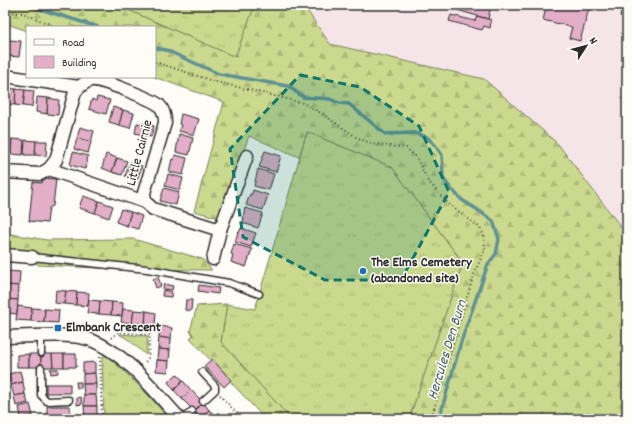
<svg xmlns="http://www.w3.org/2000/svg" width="632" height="424" font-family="Dekko,sans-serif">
  <defs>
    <pattern id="grass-tufts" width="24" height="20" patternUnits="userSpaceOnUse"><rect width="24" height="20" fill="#cad98d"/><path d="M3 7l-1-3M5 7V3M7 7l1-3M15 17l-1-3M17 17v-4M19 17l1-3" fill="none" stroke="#aeba7a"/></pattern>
    <pattern id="forest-firs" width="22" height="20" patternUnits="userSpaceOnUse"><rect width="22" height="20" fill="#cad98d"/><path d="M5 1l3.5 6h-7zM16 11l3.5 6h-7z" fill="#aeba7a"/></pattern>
  </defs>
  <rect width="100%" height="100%" fill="#fdfcf7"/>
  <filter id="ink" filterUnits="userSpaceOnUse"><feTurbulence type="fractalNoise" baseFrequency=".025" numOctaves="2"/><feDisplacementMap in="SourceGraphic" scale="8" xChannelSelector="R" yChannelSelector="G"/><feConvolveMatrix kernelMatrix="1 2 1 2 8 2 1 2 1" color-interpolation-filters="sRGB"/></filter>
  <g filter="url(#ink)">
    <!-- built -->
    <path fill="#f5e5e9" d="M305 5H627V235L558 144 484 79 330 44 308 12Z"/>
    <!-- grass -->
    <g fill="url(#grass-tufts)" stroke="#7a825c">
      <path d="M117 5H255L235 57Z"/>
      <path d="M307 132 392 167 463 263 409 419H291L221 342 227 304 255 309Z"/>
      <path d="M119 334 148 336 146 355 129 340Z"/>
      <path d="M103 356H107L126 373 149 396 169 419H104L102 358Z"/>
    </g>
    <!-- forest -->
    <g fill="url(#forest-firs)" stroke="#7a825c">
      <path d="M5 5H117L235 57 255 5H305L308 12 330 44 484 79 558 144 627 235V419H409L463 263 392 167 307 132 299 157 249 136 219 218 194 211 224 102 154 77 155 27H27V31L5 23Z"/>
      <path d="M5 233 47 240 133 239 202 259 212 270 116 269 38 265 29 255 5 253Z"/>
      <path d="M227 304 221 342 291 419H265L190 338 193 335 190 331 197 306Z"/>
    </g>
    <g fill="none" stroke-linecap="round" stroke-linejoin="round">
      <!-- stream -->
      <g stroke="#5f9095" stroke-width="3.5">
        <path d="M27 5 98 27"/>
        <path d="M155 48 166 50 219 74 288 86 303 97 330 99 339 103 349 104 385 134 414 133 427 137 435 145 442 155 443 178 451 189 462 200 478 210 493 221 499 239 496 254 488 264 461 342 439 419"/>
      </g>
    </g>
    <!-- building -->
    <g fill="#e3aec7" stroke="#2b2b2b">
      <path d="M458 5H491L488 19 457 10Z"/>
      <path d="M547 5H590L580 41 569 38 572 27 543 20Z"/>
      <path d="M622 5H627V18L620 16Z"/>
      <path d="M451 15 475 21 477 16 491 20 490 28 484 26 482 30 449 21Z"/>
      <path d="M5 39 9 40 8 56H5Z"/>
      <path d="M9 40 21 41 19 57 8 56Z"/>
      <path d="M5 88H8L6 104H5Z"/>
      <path d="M8 88 16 89 15 105 6 104Z"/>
      <path d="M16 89 25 90 23 106 15 105Z"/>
      <path d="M25 90 34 91 32 107 23 106Z"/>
      <path d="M37 97 48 98 47 114 36 112Z"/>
      <path d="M97 97 110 100 106 114 89 109 92 99 96 101Z"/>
      <path d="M48 98 59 100 58 115 47 114Z"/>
      <path d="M113 107 123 110 119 125 109 122Z"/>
      <path d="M123 110 134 113 130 128 119 125Z"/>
      <path d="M181 114 199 119 194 135 179 131 181 125 179 124Z"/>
      <path d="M137 123 142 124 143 123 154 126 151 137 135 133Z"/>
      <path d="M80 127 94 131 91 142 77 138Z"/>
      <path d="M179 134 193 138 189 155 176 152Z"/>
      <path d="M77 138 91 142 88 153 74 149Z"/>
      <path d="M5 139H12L11 154H5Z"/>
      <path d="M12 139 24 140 23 155 11 154Z"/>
      <path d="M25 140 36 141 35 155H24Z"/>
      <path d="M36 141H47L46 156 35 155Z"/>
      <path d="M265 151 281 156 276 172 259 167Z"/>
      <path d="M73 152 88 156 85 169 70 165Z"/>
      <path d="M106 154 117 158 112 172 102 168Z"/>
      <path d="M175 155 187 158 183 175 169 172 172 159 174 160Z"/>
      <path d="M117 158 127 161 122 175 112 172Z"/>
      <path d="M130 162 142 166 137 180 125 176Z"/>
      <path d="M258 169 274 174 269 190 254 186Z"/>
      <path d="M168 174 183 178 180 190 165 186Z"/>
      <path d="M42 178 56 179 53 206 49 208 47 223 29 221 33 182 42 183Z"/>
      <path d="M164 188 179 192 176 205 160 201Z"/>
      <path d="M253 190 268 195 263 210 246 205 250 194H252Z"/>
      <path d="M83 196 99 201 95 213 79 208Z"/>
      <path d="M99 201 113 206 109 218 95 213Z"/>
      <path d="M245 208 263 213 258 228 243 223 244 217H243Z"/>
      <path d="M121 209 131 212 127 226 116 222Z"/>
      <path d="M131 212 142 216 138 229 127 226Z"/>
      <path d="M241 228 256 233 251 247 235 242 238 232 239 233Z"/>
      <path d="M234 244 252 249 246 267 231 262 233 255 231 254Z"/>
      <path d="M7 271 20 272 19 286 6 285Z"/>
      <path d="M158 277 161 286 156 288 153 279Z"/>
      <path d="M164 284 173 286 172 290 163 289Z"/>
      <path d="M6 285 19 286 18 300 5 299Z"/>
      <path d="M199 285 219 288 218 294 198 291Z"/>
      <path d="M56 290 66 291 64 304 55 303Z"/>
      <path d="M163 290 172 292 171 297 162 296Z"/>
      <path d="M66 291 77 292 76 305 64 304Z"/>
      <path d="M77 292 89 293 88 306 76 305Z"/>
      <path d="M5 299 18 300 17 314 5 313Z"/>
      <path d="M89 300 100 301 99 314 87 313Z"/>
      <path d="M186 300H192L191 311 185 310Z"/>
      <path d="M100 301 112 302 111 315 99 314Z"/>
      <path d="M112 302 123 303 122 316 111 315Z"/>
      <path d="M18 306 32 308 31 321 16 320Z"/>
      <path d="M32 308 45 309 44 322 31 321Z"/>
      <path d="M45 309 59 310 58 323 44 322Z"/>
      <path d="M123 309 134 310 132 323 121 322Z"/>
      <path d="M134 310 146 311 145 324 132 323Z"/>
      <path d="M146 311 156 313 155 325 145 324Z"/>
      <path d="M160 326 172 328 171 339 159 337Z"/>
      <path d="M159 337 171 339 170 350 158 349Z"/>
      <path d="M158 349 170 350 169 361 157 360Z"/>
      <path d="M29 354V367H17V355Z"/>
      <rect x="29" y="354" width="12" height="13"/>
      <path d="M41 354H52L53 367H41Z"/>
      <path d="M52 354H64V367H53Z"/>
      <rect x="64" y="354" width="12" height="13"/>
      <path d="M212 359 231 380 224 387 204 366Z"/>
      <path d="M157 360 169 361 168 372 156 371Z"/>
      <path d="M95 362V373L83 374V363Z"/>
      <path d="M50 369H58V373L51 374Z"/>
      <path d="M20 371 23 382 11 385 9 374Z"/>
      <path d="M95 373 96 384H83V374Z"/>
      <path d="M177 374 183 381 174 390 168 382Z"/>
      <path d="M183 381 191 390 182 399 174 390Z"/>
      <path d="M23 382 25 394 14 396 11 385Z"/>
      <path d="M76 382H81V388H77Z"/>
      <rect x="46" y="384" width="24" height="9"/>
      <path d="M83 384H96V395H84Z"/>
      <path d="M191 390 203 402 194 411 182 399Z"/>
      <path d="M25 394 28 403 16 406 14 396Z"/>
      <path d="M84 395H96L97 406H84Z"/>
      <path d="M81 397 82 404 77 405V398Z"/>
      <path d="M203 402 209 410 200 418 194 411Z"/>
      <path d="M30 404 33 416 21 418 19 407Z"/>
      <path d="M47 406H70L71 419H52V416H47Z"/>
      <path d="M84 406H97V417H85Z"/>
      <path d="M209 410 217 417 215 419H201L200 418Z"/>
      <path d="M221 414 225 419H215L217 417Z"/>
      <rect x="85" y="417" width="12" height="2"/>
    </g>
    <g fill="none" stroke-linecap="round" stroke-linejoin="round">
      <!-- lane casing -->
      <g stroke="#2b2b2b" stroke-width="9">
        <g id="lane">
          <path d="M32 257 147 269 229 283 259 294"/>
          <path d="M41 353V336"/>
          <path d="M41 368V395L47 401 69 400"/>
          <path d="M202 372 215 386V390L203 401"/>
          <path d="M183 419 192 411"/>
        </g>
      </g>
      <!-- street casing -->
      <g stroke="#2b2b2b" stroke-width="15">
        <g id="street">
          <path d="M5 76 79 87"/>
          <path d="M49 169 145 202"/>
          <path d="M5 172 40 174 49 169 56 160 75 92C79 87 85 81 92 80 99 78 153 100 159 105 164 110 165 116 165 123L144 193 145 202 153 209 220 230 247 156"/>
          <path d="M5 255 32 257"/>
          <path d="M213 259 220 230"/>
          <path d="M5 337C28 337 70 332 91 340 127 354 155 392 180 419"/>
        </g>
      </g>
      <!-- path -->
      <g stroke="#2b2b2b" stroke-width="2" stroke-dasharray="1 3" stroke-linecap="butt">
        <path d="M5 12 23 13 56 27"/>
        <path d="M155 62 213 81 303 103 321 113 356 137 372 144 406 148 416 157 428 181 441 196 451 206 479 227 484 235 485 249 474 274 431 419"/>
        <path d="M111 338 118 332 150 335 148 358 144 364"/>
        <path d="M100 357 102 419"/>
        <path d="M220 395 242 419"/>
      </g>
      <!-- lane -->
      <use href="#lane" stroke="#fdfcf7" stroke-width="6"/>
      <!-- street -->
      <use href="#street" stroke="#fdfcf7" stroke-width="12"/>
    </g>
  </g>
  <!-- marked area -->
  <path fill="#0f766e" fill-opacity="0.2" stroke="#0f766e" stroke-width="3" stroke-dasharray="8 5" stroke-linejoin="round" d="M300 75 360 87 419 126 449 192 401 280H325L243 237 230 149Z"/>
  <!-- markers -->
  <g fill="#1f6fb2" stroke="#fdfcf7" stroke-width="1.5">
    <circle cx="363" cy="271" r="4"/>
    <rect x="54" y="324" width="8" height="8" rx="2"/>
  </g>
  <g text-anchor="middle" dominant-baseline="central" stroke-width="3" stroke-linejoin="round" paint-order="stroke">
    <!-- street labels -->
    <g font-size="14" fill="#2b2b2b" stroke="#fdfcf7">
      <text transform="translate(140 153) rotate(-75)">Little Cairnie</text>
    </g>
    <!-- poi labels -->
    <g font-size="14" font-weight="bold" fill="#2b2b2b" stroke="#fdfcf7" text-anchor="start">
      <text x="371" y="263">The Elms Cemetery<tspan x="371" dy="16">(abandoned site)</tspan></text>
      <text x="66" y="328">Elmbank Crescent</text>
    </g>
    <!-- water labels -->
    <g font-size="15" font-style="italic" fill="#455d60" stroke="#fdfcf7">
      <text transform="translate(448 350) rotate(-73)">Hercules Den Burn</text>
    </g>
  </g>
  <!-- margin -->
  <rect width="632" height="424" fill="none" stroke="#fdfcf7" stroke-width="20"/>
  <rect x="10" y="10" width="612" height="404" fill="none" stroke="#2b2b2b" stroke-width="1.5" filter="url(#ink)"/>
  <!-- legend -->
  <rect x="26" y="26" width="130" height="52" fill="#fdfcf7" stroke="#a9a8a5"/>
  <rect x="34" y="39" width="20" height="6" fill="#fdfcf7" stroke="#a9a8a5"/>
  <text x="62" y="46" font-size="12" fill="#2b2b2b">Road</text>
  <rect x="34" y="56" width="20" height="12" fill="#e3aec7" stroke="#a9a8a5"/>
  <text x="62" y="66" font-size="12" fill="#2b2b2b">Building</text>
  <!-- north arrow -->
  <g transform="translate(586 46) rotate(54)" stroke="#fdfcf7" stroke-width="3" paint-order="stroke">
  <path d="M0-3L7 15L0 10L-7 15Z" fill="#2b2b2b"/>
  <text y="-6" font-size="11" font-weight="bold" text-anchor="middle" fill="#2b2b2b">N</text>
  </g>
</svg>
